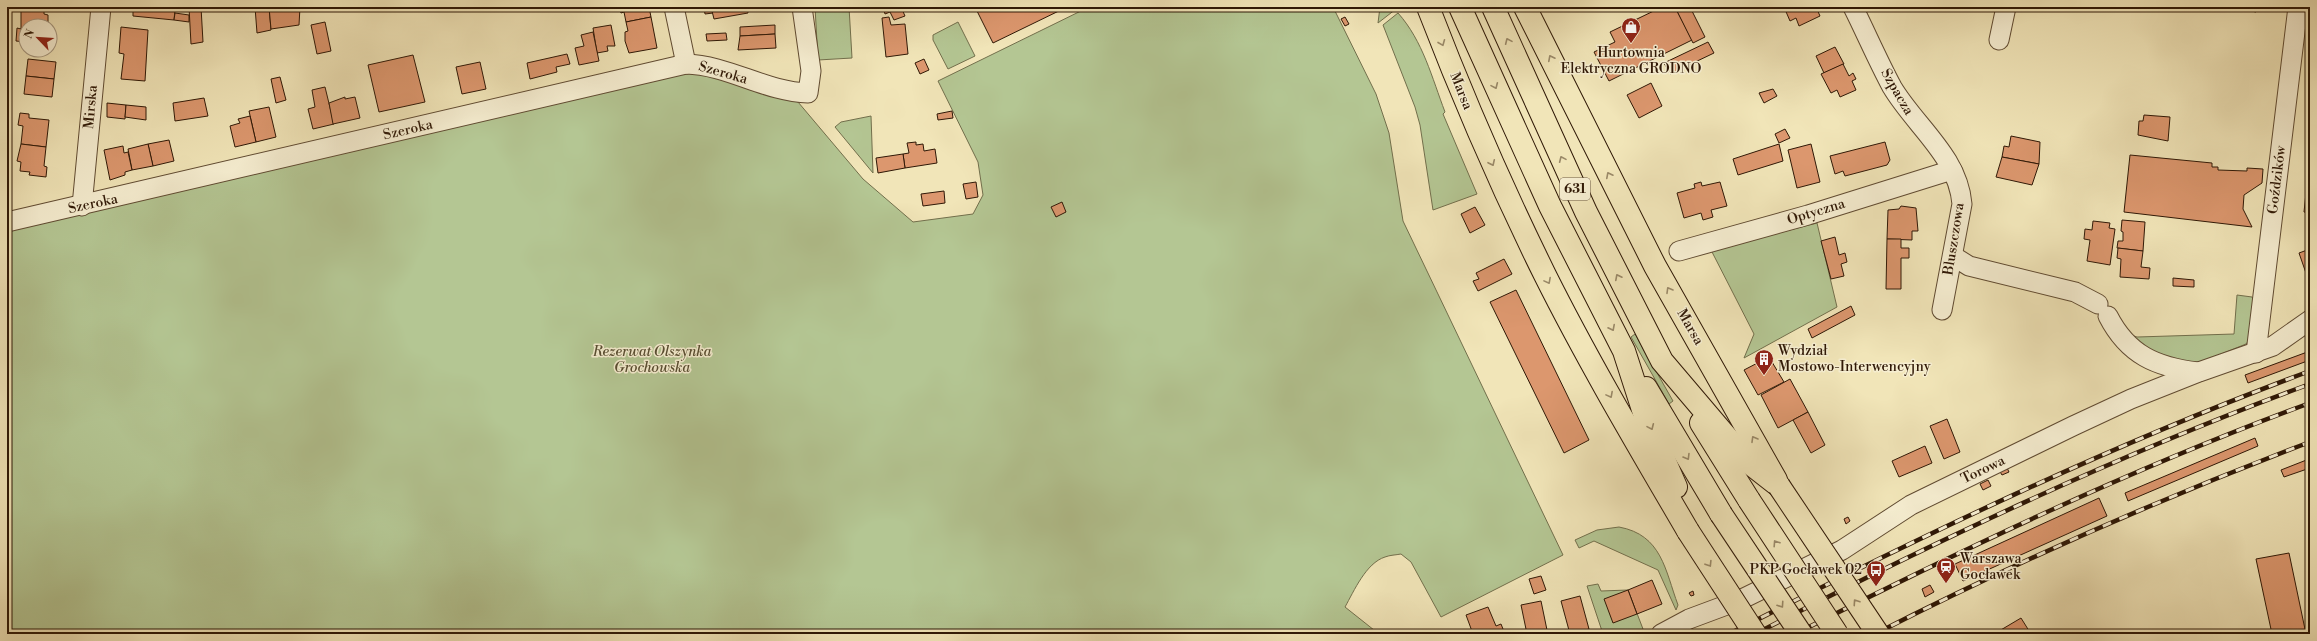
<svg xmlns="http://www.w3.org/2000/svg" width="2317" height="641" font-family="'Libre Bodoni',serif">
  <rect width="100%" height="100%" fill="#f1e5b8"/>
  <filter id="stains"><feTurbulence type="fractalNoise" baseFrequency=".005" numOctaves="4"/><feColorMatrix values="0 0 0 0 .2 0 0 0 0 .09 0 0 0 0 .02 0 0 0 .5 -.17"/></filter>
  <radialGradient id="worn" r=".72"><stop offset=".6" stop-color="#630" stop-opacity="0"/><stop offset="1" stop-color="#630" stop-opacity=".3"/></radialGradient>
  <!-- green -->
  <g fill="#b4c693" stroke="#726f4c">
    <path d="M815 7H849L852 58 818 60Z"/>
    <path d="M1089 7H1333L1376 94 1389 133 1403 221 1563 555 1441 617 1411 562 1401 554C1396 555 1390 555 1385 557 1366 563 1354 591 1345 607L1379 634H7V230L696 69 798 102 863 179 913 222 973 214 983 195 978 162 938 81Z"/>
    <path d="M1380 7H1394L1396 9 1378 23Z"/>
    <path d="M1398 13C1423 41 1432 78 1445 112L1443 114 1477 194 1433 210 1420 125 1415 107 1383 25Z"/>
    <path d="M958 22 975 56 948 69 933 40V35Z"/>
    <path d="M871 116 873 173 835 127 841 122Z"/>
    <path d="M1817 223 1837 307 1744 358 1754 334 1711 250Z"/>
    <path d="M2237 295 2252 297 2257 304 2250 339 2246 344 2194 365 2160 359 2128 334 2137 337 2234 334Z"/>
    <path d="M1635 334 1673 401 1669 404 1631 337Z"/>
    <path d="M1619 527C1662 535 1665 570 1678 605L1676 610 1658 570 1594 541 1579 548 1575 540 1597 530Z"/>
    <path d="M1598 584 1601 591 1628 590 1643 629 1634 634H1603L1587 586Z"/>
  </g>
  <!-- building -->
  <g fill="#dc976e" stroke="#2f1806">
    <path d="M133 7H156L175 10 174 20 133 16Z"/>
    <path d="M189 7H201L203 42 191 44Z"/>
    <path d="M255 7H269L271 30 257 33Z"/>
    <path d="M269 7H300L299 25 271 29Z"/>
    <path d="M619 7H649L651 17 626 22 624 12 621 13Z"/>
    <path d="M704 7H711L713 13 705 14Z"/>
    <path d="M711 7H747L748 13 714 19Z"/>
    <path d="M883 7H901L905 16 894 20 890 12 885 14Z"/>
    <path d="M980 7H1067L993 43 976 9Z"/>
    <path d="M1662 7H1675L1692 40 1609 81 1594 52 1615 42 1610 32Z"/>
    <path d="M1675 7H1690L1705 37 1693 43Z"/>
    <path d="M1784 7H1816L1820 16 1799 26 1796 18 1790 21Z"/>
    <path d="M2230 7H2256V12Z"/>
    <path d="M21 8 44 10V14L48 15V26H26V42L16 41 17 28 21 29Z"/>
    <path d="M175 13 189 15V22L174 20Z"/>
    <path d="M651 17 657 48 629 53 625 41V32L628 31 626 22Z"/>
    <path d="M889 17 891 25 905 24 908 54 886 57 882 18Z"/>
    <path d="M1345 17 1349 24 1345 26 1341 19Z"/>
    <path d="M325 22 331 51 317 54 311 25Z"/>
    <path d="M611 25 615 46H607L608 51 597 53 593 28Z"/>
    <path d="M775 25V34L740 36V27Z"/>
    <path d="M121 27 148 30 145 81 121 79 124 54 119 53Z"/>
    <path d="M593 32 599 61 579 65 575 48 584 46 581 35Z"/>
    <path d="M726 33 727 40 707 41 706 34Z"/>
    <path d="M775 34 776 48 738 50 740 36Z"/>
    <path d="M1708 42 1714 53 1670 74 1664 63Z"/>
    <path d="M1835 47 1844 64 1824 73 1816 56Z"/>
    <path d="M567 54 570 64 556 67 557 72 530 79 527 63Z"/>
    <path d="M413 55 425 102 379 112 368 65Z"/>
    <path d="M28 59 56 62 54 79 26 76Z"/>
    <path d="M924 59 929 70 920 74 915 63Z"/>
    <path d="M480 62 486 89 462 94 456 67Z"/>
    <path d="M1843 64 1849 76 1853 73 1856 79 1852 81 1856 90 1840 97 1837 90 1831 93 1821 74Z"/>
    <path d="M26 76 54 79 52 97 24 94Z"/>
    <path d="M280 77 286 100 276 103 271 79Z"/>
    <path d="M1651 83 1662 106 1639 118 1627 95Z"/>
    <path d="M325 87 334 124 313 129 308 109 315 107 312 90Z"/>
    <path d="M1773 89 1777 96 1764 103 1759 93Z"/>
    <path d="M345 97V99L355 97 360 118 333 124 329 103Z"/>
    <path d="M204 98 208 116 175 121 173 103Z"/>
    <path d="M107 103 126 105 125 119 107 117Z"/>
    <path d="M126 105 146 107V120L125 117Z"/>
    <path d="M269 107 276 137 256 142 249 111Z"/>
    <path d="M952 111 953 118 938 120 937 114Z"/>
    <path d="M20 113 29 114V118L49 120 46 147 21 144 23 126 18 125Z"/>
    <path d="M2144 115 2170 117 2168 141 2138 135 2139 121H2143Z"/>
    <path d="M250 116 256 142 235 147 230 126 240 123 238 119Z"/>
    <path d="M1785 129 1790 138 1779 143 1775 134Z"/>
    <path d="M2011 136 2040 142 2039 164 2002 157 2004 146 2009 147Z"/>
    <path d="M169 140 174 161 153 166 148 144Z"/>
    <path d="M916 142V145L923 144 924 151 935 149 937 163 905 168 903 154 909 153 907 143Z"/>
    <path d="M1885 142 1890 160 1887 165 1845 176 1843 171 1835 174 1830 156Z"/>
    <path d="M21 144 46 147 44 166 47 167 46 177 29 175 30 172 20 171 21 162 17 161Z"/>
    <path d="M148 144 153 166 132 170 128 149Z"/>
    <path d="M1779 144 1783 161 1738 175 1733 159Z"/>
    <path d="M1811 144 1820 182 1797 188 1788 150Z"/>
    <path d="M123 146 124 153 128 152 132 170 125 172V175L110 180 104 150Z"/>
    <path d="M903 154 905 168 878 173 876 158Z"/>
    <path d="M2130 155 2212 163V167H2218V170L2247 171V168L2263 169 2262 183 2244 195 2243 209 2252 227 2124 212Z"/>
    <path d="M2002 157 2039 164 2032 185 1996 177Z"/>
    <path d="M2308 175H2310V194L2306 193Z"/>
    <path d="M976 182 978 197 966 199 963 184Z"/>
    <path d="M1701 182 1702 186 1720 182 1727 206 1711 210 1713 217 1703 220 1701 213 1684 218 1677 193 1695 188 1694 184Z"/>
    <path d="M944 191 945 203 923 206 921 194Z"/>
    <path d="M2306 193 2310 194V213L2304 212Z"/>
    <path d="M1062 202 1066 212 1056 217 1051 207Z"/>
    <path d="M1901 206 1916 208 1918 231H1912V240L1887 239 1888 210 1899 209Z"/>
    <path d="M1475 207 1485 225 1470 233 1461 214Z"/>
    <path d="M2122 220 2145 222 2143 251 2117 248 2118 241H2123V232L2121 231Z"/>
    <path d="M2093 221 2110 223 2109 228 2115 229 2110 265 2087 261 2090 240 2084 239 2085 229 2092 230Z"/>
    <path d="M1835 237 1839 255 1845 253 1847 262 1841 264 1844 276 1831 279 1821 241Z"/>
    <path d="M1887 239H1901V248H1909V258H1901V289H1886Z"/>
    <path d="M2118 248 2143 251 2141 267 2150 268 2149 279 2120 277 2121 259 2117 258Z"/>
    <path d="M2310 249V275L2307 276 2299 253Z"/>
    <path d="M1504 259 1512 274 1478 291 1473 281 1479 279 1476 273Z"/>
    <path d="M2173 278 2194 280V287L2173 286Z"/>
    <path d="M1516 290 1589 440 1564 453 1490 302Z"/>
    <path d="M1851 306 1855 315 1812 338 1808 329Z"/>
    <path d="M2310 351V360L2248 383 2245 375Z"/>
    <path d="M1769 357 1784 382 1758 395 1744 370Z"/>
    <path d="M1790 379 1808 412 1778 428 1761 395Z"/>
    <path d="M1808 412 1825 445 1811 453 1793 420Z"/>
    <path d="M1947 419 1960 452 1944 459 1930 426Z"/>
    <path d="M2255 438 2258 446 2128 501 2125 493Z"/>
    <path d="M1925 446 1932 463 1899 477 1892 461Z"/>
    <path d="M2309 459 2310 468 2284 477 2281 470Z"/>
    <path d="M2006 466 2009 472 2002 475 1999 470Z"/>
    <path d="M1988 480 1991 486 1983 490 1980 484Z"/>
    <path d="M2099 498 2107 516 1963 581 1955 564Z"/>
    <path d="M1848 517 1850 521 1846 524 1844 519Z"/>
    <path d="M2289 553 2306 634H2272L2256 559Z"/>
    <path d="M1541 576 1546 590 1534 594 1529 579Z"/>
    <path d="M1652 580 1662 604 1637 614 1628 590Z"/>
    <path d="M1930 585 1934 592 1925 597 1922 589Z"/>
    <path d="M1628 590 1637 614 1613 623 1604 599Z"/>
    <path d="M1693 591 1694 595 1691 596 1689 593Z"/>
    <path d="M1580 596 1589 629 1570 634 1561 601Z"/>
    <path d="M1541 601 1547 630 1527 634 1521 605Z"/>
    <path d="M1488 607 1496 626 1501 624 1505 634H1473L1466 615Z"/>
    <path d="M2021 618 2031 634H1994Z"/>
  </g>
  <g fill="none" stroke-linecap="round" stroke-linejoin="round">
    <!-- minor casing -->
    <g stroke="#604b32" stroke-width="21">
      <g id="minor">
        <path d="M674 7 686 64"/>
        <path d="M1853 7C1866 33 1878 61 1892 87 1915 126 1958 156 1962 204L1942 310"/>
        <path d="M1999 40 2006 7"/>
        <path d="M82 206 101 7"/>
        <path d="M7 222 686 64C728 65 766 92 808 93L811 71 802 7"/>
        <path d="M1679 251 1808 215 1952 170"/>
        <path d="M1953 256 1969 266 2075 292 2098 304"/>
        <path d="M2108 316C2128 355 2156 367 2198 372"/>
        <path d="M2256 353 2298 7"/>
        <path d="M1661 634 1689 619 1740 600 1842 550 1911 505 2073 426 2131 399 2199 372 2273 346 2310 320"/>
      </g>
    </g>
    <!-- major casing -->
    <g stroke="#2f1806" stroke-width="24">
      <g id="major">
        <path d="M1428 7C1463 98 1502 188 1545 275 1589 363 1639 447 1688 531"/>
        <path d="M1460 7 1550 206 1624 351 1645 416 1676 487"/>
        <path d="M1493 7 1586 212 1662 361 1747 461 1779 486"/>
        <path d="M1525 7 1655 266 1776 480"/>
        <path d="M1646 388 1721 514"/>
        <path d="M1701 423 1749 500"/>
      </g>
    </g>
    <!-- minor -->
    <use href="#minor" stroke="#f6eed1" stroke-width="19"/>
    <!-- major -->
    <use href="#major" stroke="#f1e5b8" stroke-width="22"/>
    <!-- rail casing -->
    <g stroke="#2f1806" stroke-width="4.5">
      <g id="rail">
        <path d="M1729 634C1919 537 2110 445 2310 371"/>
        <path d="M1755 634C1936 541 2119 454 2310 384"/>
        <path d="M1795 634C1963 549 2133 468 2310 403"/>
        <path d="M1875 634C2016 562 2162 498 2310 442"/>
      </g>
    </g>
    <!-- rail -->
    <use href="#rail" stroke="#f6eed1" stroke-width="3" stroke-dasharray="9" stroke-linecap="butt"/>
    <!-- major-bridge casing -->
    <g stroke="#2f1806" stroke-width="24" stroke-linecap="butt">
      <g id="major-bridge">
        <path d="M1779 486 1878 634"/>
        <path d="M1749 500 1837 634"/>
        <path d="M1721 514 1801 634"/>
        <path d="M1688 531 1755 634"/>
      </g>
    </g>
    <!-- major-bridge -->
    <use href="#major-bridge" stroke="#f1e5b8" stroke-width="22"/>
  </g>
  <!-- one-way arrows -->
  <defs><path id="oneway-chevron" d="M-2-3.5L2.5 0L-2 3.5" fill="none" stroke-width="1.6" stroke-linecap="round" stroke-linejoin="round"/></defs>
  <g stroke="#9a8968">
    <use href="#oneway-chevron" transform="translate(1508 41) rotate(-114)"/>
    <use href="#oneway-chevron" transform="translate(1442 43) rotate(68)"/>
    <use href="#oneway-chevron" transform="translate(1551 58) rotate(-117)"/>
    <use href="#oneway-chevron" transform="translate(1495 86) rotate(66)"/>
    <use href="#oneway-chevron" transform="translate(1562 159) rotate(-114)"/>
    <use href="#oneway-chevron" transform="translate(1492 163) rotate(65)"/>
    <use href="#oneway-chevron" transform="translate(1609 175) rotate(-117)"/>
    <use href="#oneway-chevron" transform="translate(1618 277) rotate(-117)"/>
    <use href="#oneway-chevron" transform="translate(1548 281) rotate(62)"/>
    <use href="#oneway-chevron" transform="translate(1669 290) rotate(-120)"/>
    <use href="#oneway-chevron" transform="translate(1612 328) rotate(63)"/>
    <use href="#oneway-chevron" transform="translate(1610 395) rotate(62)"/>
    <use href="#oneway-chevron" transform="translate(1651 427) rotate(66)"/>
    <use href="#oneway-chevron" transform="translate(1754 439) rotate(-120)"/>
    <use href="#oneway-chevron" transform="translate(1687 457) rotate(59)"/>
    <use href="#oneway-chevron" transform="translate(1776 543) rotate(-123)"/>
    <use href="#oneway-chevron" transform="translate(1709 564) rotate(58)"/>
    <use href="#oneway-chevron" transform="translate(1856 602) rotate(-124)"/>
    <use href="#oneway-chevron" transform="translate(1781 605) rotate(56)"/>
  </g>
  <!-- icons -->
  <defs>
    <g id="shop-pin" transform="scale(1)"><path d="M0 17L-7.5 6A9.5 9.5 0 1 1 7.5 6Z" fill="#8f2418" stroke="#f6eed1"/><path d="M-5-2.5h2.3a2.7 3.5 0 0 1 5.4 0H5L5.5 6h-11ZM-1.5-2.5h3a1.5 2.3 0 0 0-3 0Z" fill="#fff"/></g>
    <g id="building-pin" transform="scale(1)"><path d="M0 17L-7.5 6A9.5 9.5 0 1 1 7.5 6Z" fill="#8f2418" stroke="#f6eed1"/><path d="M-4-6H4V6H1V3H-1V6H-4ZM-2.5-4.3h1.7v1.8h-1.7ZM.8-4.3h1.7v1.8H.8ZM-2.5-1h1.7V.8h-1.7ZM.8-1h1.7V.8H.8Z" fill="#fff"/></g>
    <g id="station-pin" transform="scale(1)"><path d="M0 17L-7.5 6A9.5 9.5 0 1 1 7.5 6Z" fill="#8f2418" stroke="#f6eed1"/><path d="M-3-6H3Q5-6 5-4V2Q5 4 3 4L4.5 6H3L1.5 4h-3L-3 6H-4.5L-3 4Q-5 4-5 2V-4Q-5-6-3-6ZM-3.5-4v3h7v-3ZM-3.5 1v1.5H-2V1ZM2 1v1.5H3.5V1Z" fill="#fff"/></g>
    <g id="bus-pin" transform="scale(1)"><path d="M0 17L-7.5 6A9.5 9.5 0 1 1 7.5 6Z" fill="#8f2418" stroke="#f6eed1"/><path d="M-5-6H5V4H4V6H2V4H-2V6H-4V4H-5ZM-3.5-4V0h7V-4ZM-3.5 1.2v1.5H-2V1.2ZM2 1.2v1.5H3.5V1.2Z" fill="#fff"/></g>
  </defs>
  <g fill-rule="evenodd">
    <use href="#shop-pin" x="1631" y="27"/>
    <use href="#building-pin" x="1764" y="359"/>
    <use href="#station-pin" x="1946" y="567"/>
    <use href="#bus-pin" x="1876" y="570"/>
  </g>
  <g text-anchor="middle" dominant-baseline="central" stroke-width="3" stroke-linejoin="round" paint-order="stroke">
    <!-- shield labels -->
    <rect fill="#f6eed1" stroke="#6b5843" stroke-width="1" x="1560" y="178" width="30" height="22" rx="3"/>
    <g font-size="13" font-weight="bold" fill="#2f1806">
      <text x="1575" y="189">631</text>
    </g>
    <!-- poi labels -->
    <g font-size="14" fill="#2f1806" stroke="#f6eed1" text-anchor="start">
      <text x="1631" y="53" text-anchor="middle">Hurtownia<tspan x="1631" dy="16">Elektryczna GRODNO</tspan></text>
      <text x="1778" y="351">Wydział<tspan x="1778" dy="16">Mostowo-Interwencyjny</tspan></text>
      <text x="1960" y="559">Warszawa<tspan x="1960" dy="16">Gocławek</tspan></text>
      <text x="1862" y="570" text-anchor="end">PKP Gocławek 02</text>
    </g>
    <!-- street labels -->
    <g font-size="14" fill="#2f1806" stroke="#f6eed1">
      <text transform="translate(723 73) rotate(16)">Szeroka</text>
      <text transform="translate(1461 91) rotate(68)">Marsa</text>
      <text transform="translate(1897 92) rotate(60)">Szpacza</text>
      <text transform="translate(91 107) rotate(-85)">Mirska</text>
      <text transform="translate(408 130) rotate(-13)">Szeroka</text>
      <text transform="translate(2277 180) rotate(-83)">Goździków</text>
      <text transform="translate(93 204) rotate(-12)">Szeroka</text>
      <text transform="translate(1816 212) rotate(-17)">Optyczna</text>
      <text transform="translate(1954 239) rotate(-81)">Bluszczowa</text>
      <text transform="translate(1690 327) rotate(60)">Marsa</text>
      <text transform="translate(1983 470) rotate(-26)">Torowa</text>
    </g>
    <!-- park labels -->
    <g font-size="14" font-style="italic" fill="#574c30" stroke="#f6eed1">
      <text x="652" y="352">Rezerwat Olszynka<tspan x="652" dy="16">Grochowska</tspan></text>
    </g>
  </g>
  <!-- margin -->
  <rect width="2317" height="641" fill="none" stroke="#f1e5b8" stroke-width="24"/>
  <rect x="8" y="8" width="2301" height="625" fill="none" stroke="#2f1806" stroke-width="2"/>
  <rect x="12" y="12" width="2293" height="617" fill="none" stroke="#2f1806"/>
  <!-- north arrow -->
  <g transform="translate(38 38) rotate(295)"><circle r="19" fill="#f6eed1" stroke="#a69880"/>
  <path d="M0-3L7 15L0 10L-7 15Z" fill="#8f2418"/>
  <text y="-6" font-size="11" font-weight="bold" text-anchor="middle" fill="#2f1806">N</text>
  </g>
  <rect width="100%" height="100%" filter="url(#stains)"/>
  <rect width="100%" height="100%" fill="url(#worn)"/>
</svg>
